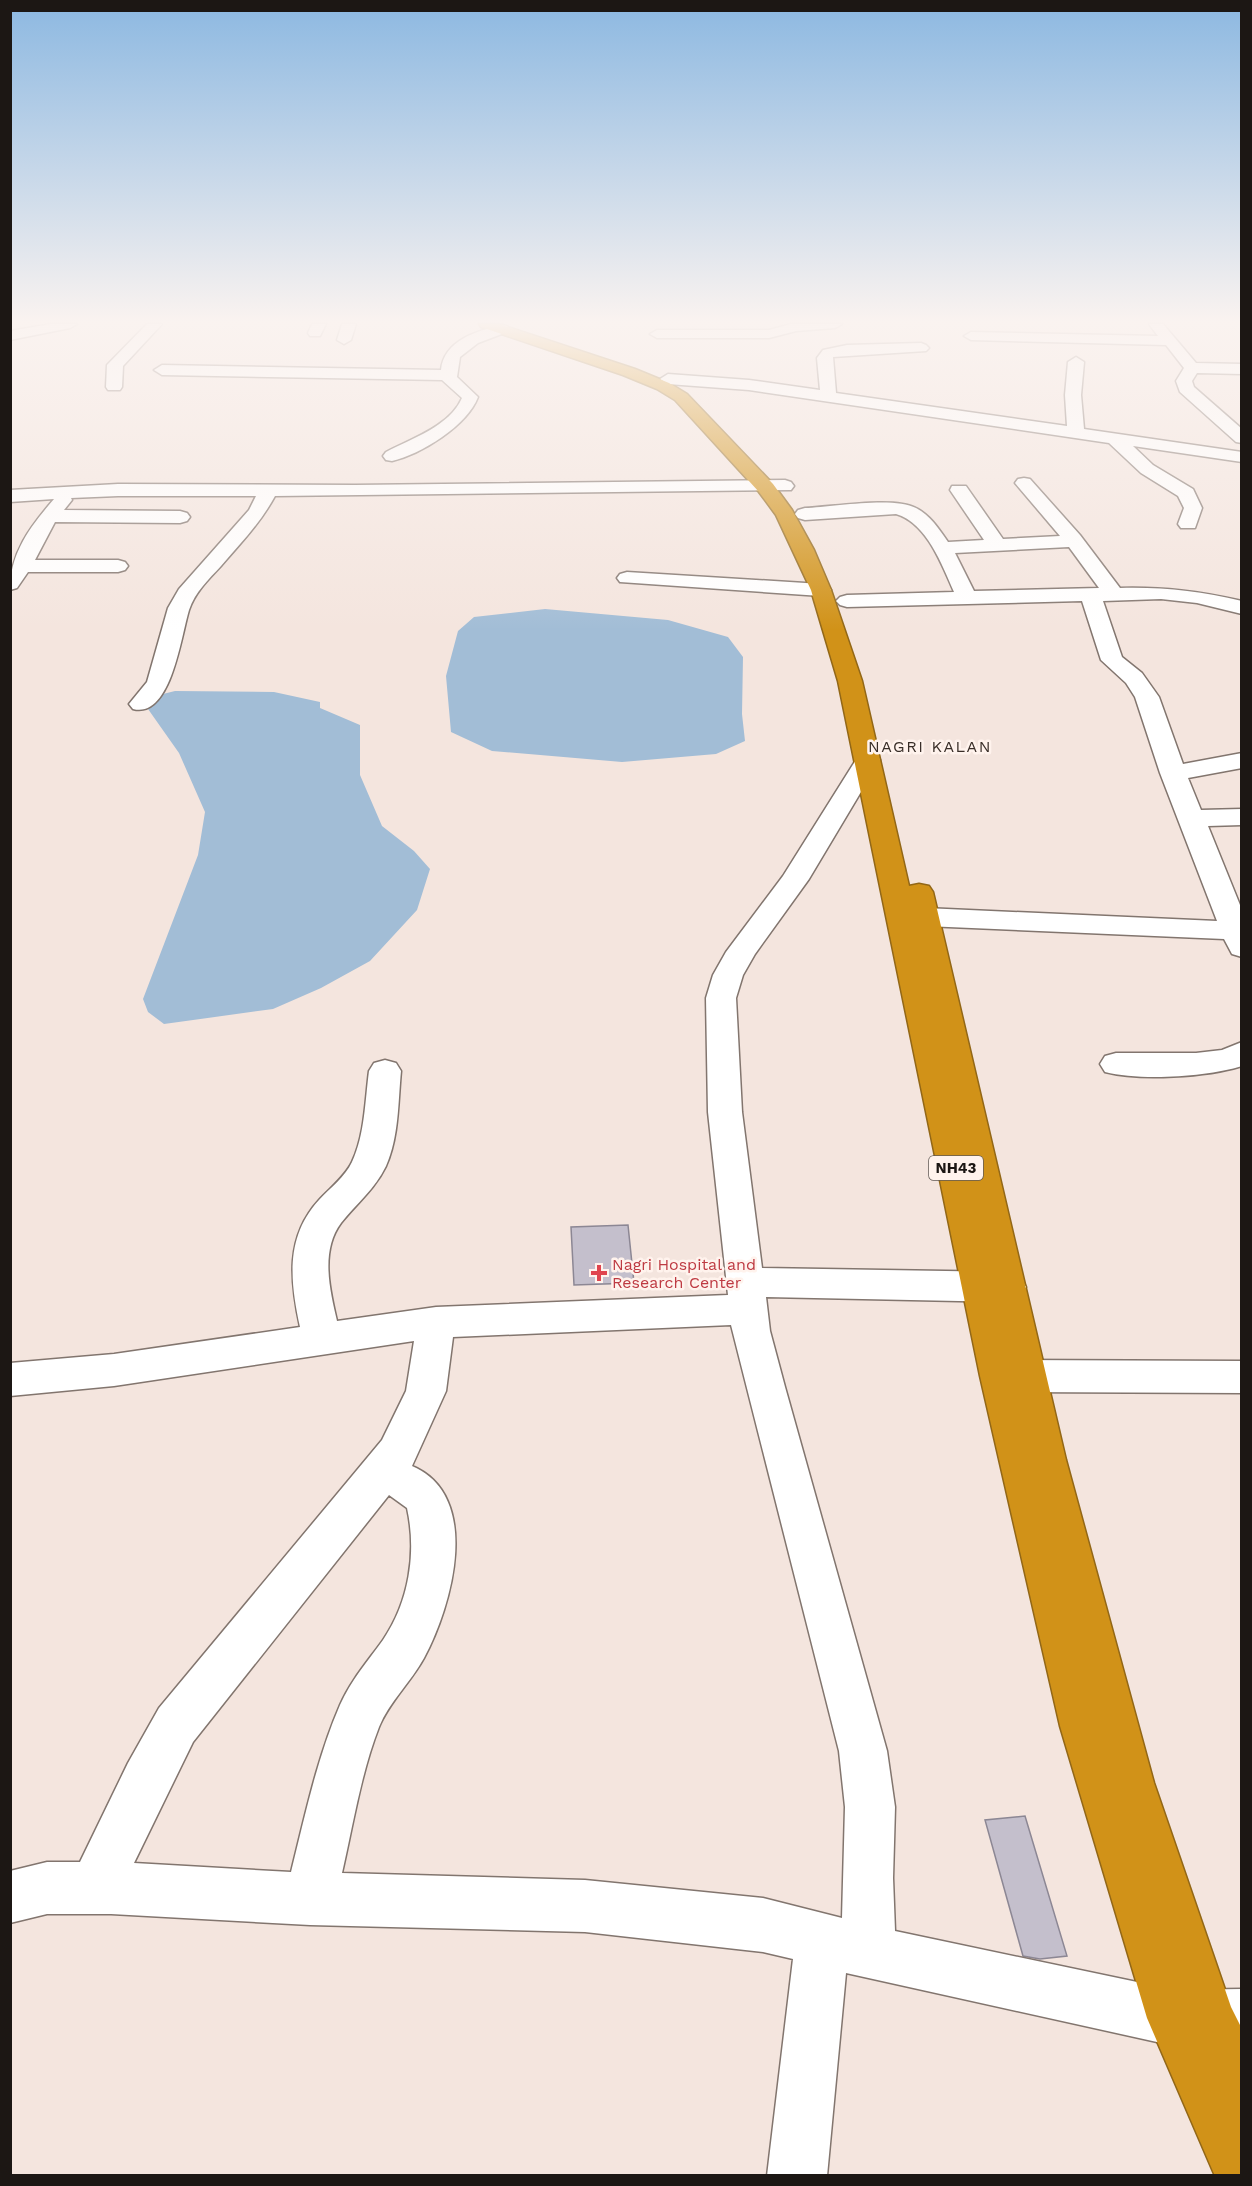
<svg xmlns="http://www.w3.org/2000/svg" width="1252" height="2186" font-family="'Work Sans',sans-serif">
  <rect width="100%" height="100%" fill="#f4e5de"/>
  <!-- water -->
  <g fill="#a2bdd6">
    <path d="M545 609 668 620 728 637 743 657 742 714 745 741 716 754 622 762 492 751 451 732 446 676 458 631 474 617Z"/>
    <path d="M175 691 274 692 320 702V708L360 725V775L382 826 414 851 430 869 417 910 370 961 321 988 273 1009 164 1024 148 1012 143 999 198 855 205 812 179 753 148 709 159 695Z"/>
  </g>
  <!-- building -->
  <g fill="#c4bfcc" stroke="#8c8794" stroke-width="1.5">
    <path d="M628 1225 634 1283 574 1285 571 1227Z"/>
    <path d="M1025 1816 1067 1956 1040 1959 1023 1956 985 1820Z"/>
  </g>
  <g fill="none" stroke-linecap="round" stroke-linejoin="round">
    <!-- minor casing -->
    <g stroke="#82756e" stroke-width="3">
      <g id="minor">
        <path d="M51 324H77L70 328 10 340V331Z"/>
        <path d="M147 324H162L123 366 122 387 120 390H108L106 387 107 365Z"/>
        <path d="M312 324H326L320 336H310L308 333Z"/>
        <path d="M342 324H356L351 340 344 344 337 340Z"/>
        <path d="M791 324H842L835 328 796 331 769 338H657L650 334 657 330H769Z"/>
        <path d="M1149 324H1163L1196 363 1242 364V374L1197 373 1192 381 1194 387 1242 429V443L1236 442 1180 392 1176 381 1184 368 1166 345 971 340 964 336 971 332 1158 336Z"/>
        <path d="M502 325 507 326 509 329 507 332 478 343 460 357 457 377 478 397C467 426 421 454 392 461L386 460 383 456 386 452C411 439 450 426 462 398L442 380 162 375 154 370 162 365 441 370C444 340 477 331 502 325Z"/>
        <path d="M921 343 926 345 929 348 926 351 833 357 836 393 1067 426 1065 395 1068 362 1076 357 1084 362 1081 395 1084 429 1242 452V462L1133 446 1153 465 1193 489 1202 508 1195 528H1181L1178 524 1184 508 1178 496 1141 473 1109 443 749 390 668 384 660 379 668 374 749 380 820 390 817 358 823 350 847 345Z"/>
        <path d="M1024 478 1030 479 1080 535 1120 588C1164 587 1199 591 1242 601V614L1197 603 1161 599 1103 601 1122 657 1142 673 1159 697 1183 764 1242 753V768L1188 778 1201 810 1242 809V825L1208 826 1242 910V957L1232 954 1224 939 925 926 915 923 911 917 915 911 925 908 1217 921 1160 773 1135 697 1126 683 1101 660 1082 601 847 607 840 605 836 601 840 597 847 595 954 592C942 565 927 523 896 514L805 520 798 518 795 514 798 510 805 508C832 507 894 496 916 508 930 515 939 529 948 542L984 540 950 490 952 486H966L1003 539 1060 536 1015 483 1018 479ZM1069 547 1099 588 974 591 955 553Z"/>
        <path d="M785 480 791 482 794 486 791 490 275 496C261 522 241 543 221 566 209 579 195 592 189 610 181 636 171 719 133 709L129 704 147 682 168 608 179 589 249 510 256 496H118L71 498 72 500 64 510 180 511 187 513 190 517 187 521 180 523 55 522 35 560H118L125 562 128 566 125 570 118 572H28L17 588 10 590C10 553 30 527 54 499L10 502V490L118 484 355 485Z"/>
        <path d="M627 572 821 584 828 586 831 590 828 594 821 596 620 582 617 578 620 574Z"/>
        <path d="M868 753 877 755 880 760 809 879 755 954 743 975 736 998 742 1112 762 1268 1007 1272 1020 1277 1026 1287 1020 1297 1007 1302 766 1297 770 1331 785 1387 887 1751 895 1807 893 1878 895 1931 1175 1990 1242 1989V2045L1175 2046 846 1973 827 2176H767L793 1959 763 1952 585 1932 310 1925 111 1914H47L10 1923V1871L47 1862H80L128 1763 159 1708 382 1440 406 1391 414 1341 114 1386 10 1396V1363L114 1354 300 1327C290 1281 285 1237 319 1200 330 1188 345 1177 352 1162 365 1134 365 1101 369 1071L374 1063 385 1060 396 1063 401 1071C398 1102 399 1137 386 1166 375 1189 356 1204 341 1223 320 1251 330 1291 337 1321L436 1307 728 1295 708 1112 706 998 713 975 726 952 783 876 859 755ZM731 1325 839 1751 845 1807 842 1918 763 1898 585 1880 342 1873C353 1825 361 1773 379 1727 389 1702 411 1682 424 1658 452 1606 483 1496 412 1466L446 1391 453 1337ZM389 1495 407 1508C417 1553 409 1602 383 1640 368 1661 351 1680 340 1705 317 1758 305 1816 291 1872L134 1863 193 1742Z"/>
        <path d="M1242 1042V1066C1207 1077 1140 1081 1105 1072L1100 1064 1105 1056 1116 1053H1196L1222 1050Z"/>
        <path d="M1002 1360 1242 1361V1393L1002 1392 988 1388 982 1376 988 1364Z"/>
      </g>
    </g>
    <!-- highway casing -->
    <g stroke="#926717" stroke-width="3">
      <path id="highway" d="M479 324H499L635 369 669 383 687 394 773 484 792 510 814 550 831 590 862 681 909 886 919 884 929 886 933 892 1066 1460 1154 1783 1231 2007 1242 2029V2176H1215L1147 2018 1060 1726 980 1376 838 681 811 590 776 515 759 492 675 400 657 389 623 375 481 327Z"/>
    </g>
    <!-- minor -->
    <use href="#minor" fill="#fff" fill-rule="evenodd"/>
    <!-- highway -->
    <use href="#highway" fill="#d19218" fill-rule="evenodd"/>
  </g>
  <!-- sky -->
  <linearGradient id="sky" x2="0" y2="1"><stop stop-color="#8cb8e1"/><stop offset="0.51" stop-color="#faf3f0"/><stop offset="1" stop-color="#faf3f0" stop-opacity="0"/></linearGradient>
  <rect width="1252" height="630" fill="url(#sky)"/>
  <!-- markers -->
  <path fill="#e0444e" stroke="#fff3ed" stroke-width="2" d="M596 1264h6v6h6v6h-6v6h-6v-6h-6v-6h6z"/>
  <g text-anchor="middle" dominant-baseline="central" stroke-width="5" stroke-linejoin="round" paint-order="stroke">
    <!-- shield labels -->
    <rect fill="#fff3ed" stroke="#605955" stroke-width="1.5" x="929" y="1156" width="54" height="24" rx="4.5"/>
    <g font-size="15" font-weight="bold" fill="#1c1714">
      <text x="956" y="1168">NH43</text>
    </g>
    <!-- far-quarter labels -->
    <g font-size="16" letter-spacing="1.5" fill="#392e28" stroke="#fff3ed">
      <text x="930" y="746">NAGRI KALAN</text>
    </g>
    <!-- health labels -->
    <g font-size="16" fill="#be3a42" stroke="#fff3ed" text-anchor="start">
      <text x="612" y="1264">Nagri Hospital and<tspan x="612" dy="18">Research Center</tspan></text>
    </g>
  </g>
  <!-- border -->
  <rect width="1252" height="2186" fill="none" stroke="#1c1714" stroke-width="24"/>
</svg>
